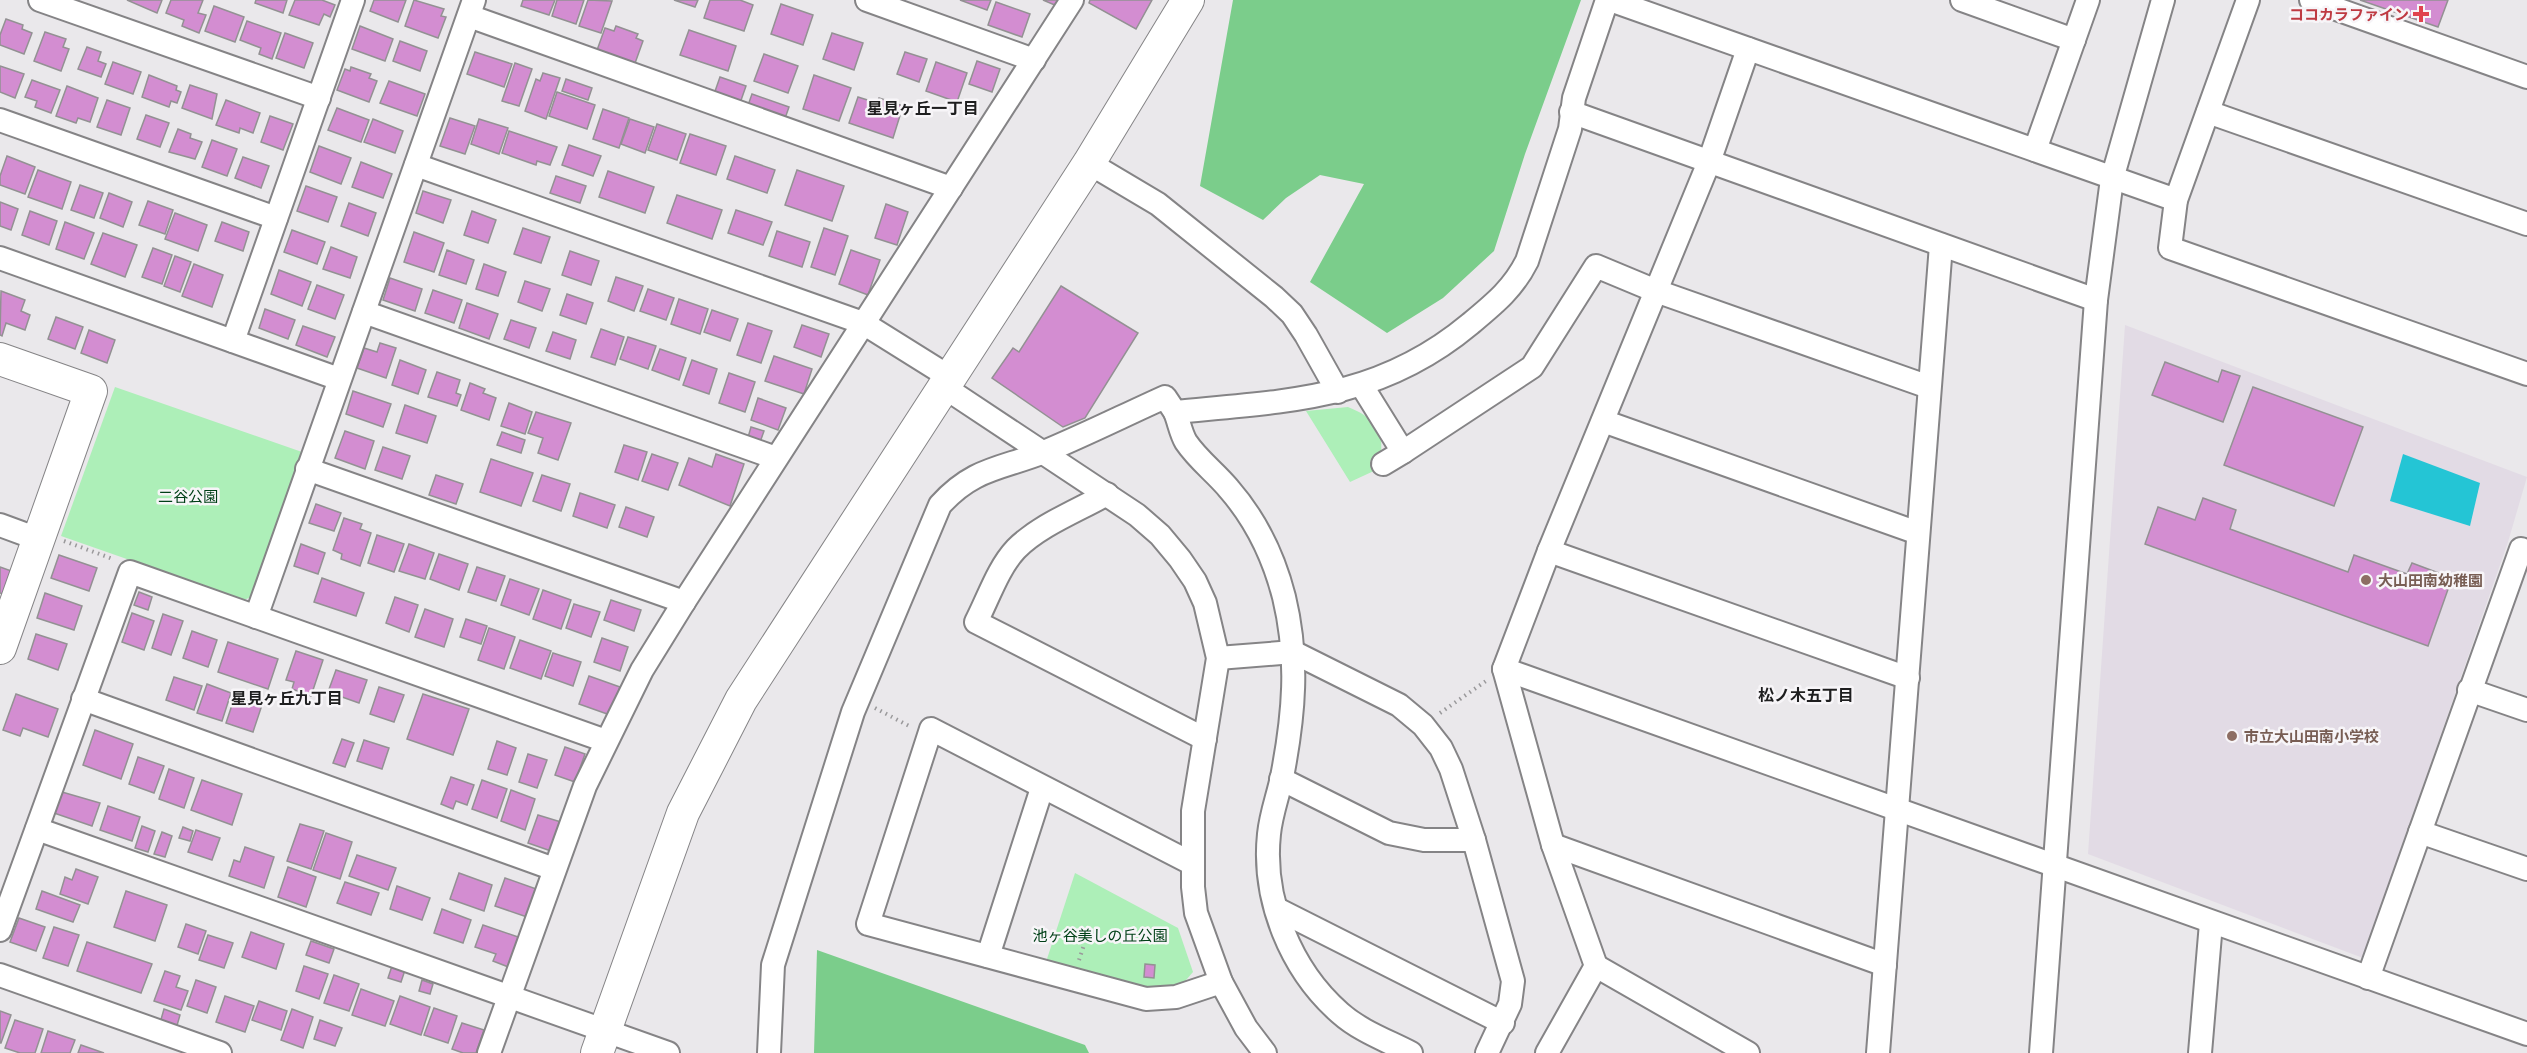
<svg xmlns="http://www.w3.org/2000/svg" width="2527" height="1053" font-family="'PT Sans','Noto Sans JP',sans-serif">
  <rect width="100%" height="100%" fill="#eae8eb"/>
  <!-- built -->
  <path fill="#e2dbe5" d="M2125 325 2527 477 2508 542 2363 958 2088 854Z"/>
  <!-- green -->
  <g fill="#adefb8">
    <path d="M115 387 302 452 251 597 244 600 61 536Z"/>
    <path d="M1348 407C1370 416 1384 427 1381 453L1370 461 1376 470 1350 482 1306 411Z"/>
    <path d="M1075 873 1178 928 1193 972 1180 987 1147 993 1046 962Z"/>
  </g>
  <!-- forest -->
  <g fill="#7bcd8b">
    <path d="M1233 0H1581L1525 154 1494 251 1443 298 1387 333 1310 282 1364 184 1320 175 1286 198 1263 220 1200 186Z"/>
    <path d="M817 950 1085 1045 1089 1053H814Z"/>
  </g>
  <!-- water -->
  <path fill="#24c5d5" d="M2403 454 2480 483 2470 526 2390 501Z"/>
  <!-- building -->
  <g fill="#d38dd1" stroke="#939193" stroke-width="1.5">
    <path d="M127 0H162L157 13Z"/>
    <path d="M171 0H203L198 13 206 15 199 33 182 26 184 20 166 13Z"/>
    <path d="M256 0H287L283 13 255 3Z"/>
    <path d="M295 0H322L335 5 330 17 324 14 319 25 289 15Z"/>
    <path d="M374 0H406L398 22 370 11Z"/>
    <path d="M414 0 444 9 441 16 446 17 438 38 405 26Z"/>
    <path d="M523 0H555L549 15 521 6Z"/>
    <path d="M557 0H584L576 24 552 16Z"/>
    <path d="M588 0 612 1 601 33 579 26Z"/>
    <path d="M674 0H698L695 7Z"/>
    <path d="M710 0H740L753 5 744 31 704 18Z"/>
    <path d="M960 0H991L987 10Z"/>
    <path d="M1043 0H1059L1057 6Z"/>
    <path d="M1090 0H1152L1136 29 1089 3Z"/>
    <path d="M2360 0H2448L2438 27Z"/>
    <path d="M996 2 1030 14 1022 37 988 25Z"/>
    <path d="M781 4 813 15 803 45 771 34Z"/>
    <path d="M214 6 244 17 235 42 205 31Z"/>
    <path d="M6 19 23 25 22 29 32 33 24 54 0 45V35Z"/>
    <path d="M247 21 281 33 272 59 259 54 261 48 240 40Z"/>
    <path d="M360 26 393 39 385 61 352 49Z"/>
    <path d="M616 26 638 34 636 38 643 41 634 66 596 53 605 28 614 31Z"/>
    <path d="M689 30 736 46 728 71 680 55Z"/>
    <path d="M45 32 66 39 63 47 69 49 61 71 34 61Z"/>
    <path d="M285 33 313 43 304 68 276 58Z"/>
    <path d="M832 33 863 43 854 70 823 59Z"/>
    <path d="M400 41 427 51 420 71 393 61Z"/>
    <path d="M87 47 101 52 98 61 106 64 101 77 78 69Z"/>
    <path d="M475 52 512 64 504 87 467 74Z"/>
    <path d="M905 52 927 59 919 82 897 74Z"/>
    <path d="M764 54 798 66 788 93 754 81Z"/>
    <path d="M977 61 1000 69 992 92 969 84Z"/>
    <path d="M113 62 141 72 133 94 105 84Z"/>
    <path d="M936 62 967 73 957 102 926 91Z"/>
    <path d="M515 63 532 69 519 106 502 101Z"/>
    <path d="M0 66 24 74 15 98 0 92Z"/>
    <path d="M351 67 371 74 369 78 377 81 369 102 337 90 345 69 350 71Z"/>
    <path d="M543 73 560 78 546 119 525 111 536 79 540 81Z"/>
    <path d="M149 75 177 86 176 90 181 92 177 103 171 101 169 107 142 97Z"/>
    <path d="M814 75 851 88 839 121 803 109Z"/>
    <path d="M720 77 746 86 739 106 713 97Z"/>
    <path d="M566 79 592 88 588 100 562 91Z"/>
    <path d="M32 80 60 90 51 113 35 107 37 101 25 97Z"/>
    <path d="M389 81 425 94 417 116 380 103Z"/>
    <path d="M190 85 217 94 212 119 182 108Z"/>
    <path d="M67 86 98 98 90 122 78 118 76 123 56 116Z"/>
    <path d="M557 92 595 105 587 129 549 116Z"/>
    <path d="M752 94 789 107 783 124 746 111Z"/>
    <path d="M858 97 877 103 879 98 903 106 893 138 849 123Z"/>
    <path d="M107 100 130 108 121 135 97 127Z"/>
    <path d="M226 100 260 113 253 133 240 128 239 133 216 125Z"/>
    <path d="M337 108 369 120 361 142 328 130Z"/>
    <path d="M603 109 629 118 619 148 593 139Z"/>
    <path d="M146 115 169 123 160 147 137 139Z"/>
    <path d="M270 116 293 124 283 150 261 142Z"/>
    <path d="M450 118 475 126 465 154 440 146Z"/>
    <path d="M373 119 403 131 395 153 364 142Z"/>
    <path d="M479 119 508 128 499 154 471 144Z"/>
    <path d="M630 119 654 127 645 153 621 144Z"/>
    <path d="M657 124 686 134 677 160 648 150Z"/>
    <path d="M178 129 191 134 190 138 202 142 195 159 169 152Z"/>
    <path d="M509 131 557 147 550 165 537 161 536 165 502 153Z"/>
    <path d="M690 134 726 146 716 175 680 163Z"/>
    <path d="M212 140 237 149 227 176 202 167Z"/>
    <path d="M569 145 601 156 593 176 562 165Z"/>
    <path d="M319 146 351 158 341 184 310 172Z"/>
    <path d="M7 156 35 167 25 194 0 185V176Z"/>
    <path d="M735 156 775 170 767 193 727 179Z"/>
    <path d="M243 157 269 166 261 188 235 178Z"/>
    <path d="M361 162 392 174 383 198 352 187Z"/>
    <path d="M38 170 71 182 62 209 28 197Z"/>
    <path d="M797 170 844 186 832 221 785 205Z"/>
    <path d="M608 171 654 187 645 213 599 197Z"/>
    <path d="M556 176 586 186 580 203 550 193Z"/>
    <path d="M80 185 103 193 94 218 71 210Z"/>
    <path d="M306 186 337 197 328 222 297 211Z"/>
    <path d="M423 191 451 200 443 223 416 213Z"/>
    <path d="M109 193 132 202 123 227 100 218Z"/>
    <path d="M677 195 722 210 712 239 667 223Z"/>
    <path d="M148 201 173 210 165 234 139 225Z"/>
    <path d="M0 202 18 209 11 230 0 226Z"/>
    <path d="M349 203 376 213 368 236 341 226Z"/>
    <path d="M886 204 908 212 897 245 875 238Z"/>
    <path d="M736 210 772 222 763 245 728 233Z"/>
    <path d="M30 211 57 221 49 245 22 235Z"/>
    <path d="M472 211 496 220 488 243 464 235Z"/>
    <path d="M175 213 207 225 198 251 165 239Z"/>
    <path d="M65 222 94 233 84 259 56 249Z"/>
    <path d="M222 222 249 232 243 251 215 241Z"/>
    <path d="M523 228 550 237 541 263 514 254Z"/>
    <path d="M824 228 848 236 835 275 811 267Z"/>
    <path d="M292 230 325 242 317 264 284 252Z"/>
    <path d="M777 231 810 242 802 267 769 256Z"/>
    <path d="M414 232 444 243 434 272 404 262Z"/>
    <path d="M103 233 137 245 125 277 91 264Z"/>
    <path d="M331 247 357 257 350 278 323 269Z"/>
    <path d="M153 248 172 255 162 284 142 277Z"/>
    <path d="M447 250 474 260 466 284 439 275Z"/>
    <path d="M851 250 880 260 868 295 839 284Z"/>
    <path d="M570 251 599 261 591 285 562 275Z"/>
    <path d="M175 256 191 262 180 292 164 286Z"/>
    <path d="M194 264 223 275 212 307 182 296Z"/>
    <path d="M484 264 506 272 498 296 476 289Z"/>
    <path d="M279 270 311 282 302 306 271 294Z"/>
    <path d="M616 277 643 286 634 311 608 301Z"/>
    <path d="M390 278 422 289 415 311 383 300Z"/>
    <path d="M525 281 550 289 542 311 518 302Z"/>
    <path d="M317 285 344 295 335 319 308 309Z"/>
    <path d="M1061 286 1138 333 1085 418 1063 427 992 378 1013 348 1019 352Z"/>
    <path d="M648 289 674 298 666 320 640 311Z"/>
    <path d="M433 290 462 300 454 323 425 313Z"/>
    <path d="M1 291 25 300 21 311 30 315 25 330 6 323 2 336 0 335Z"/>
    <path d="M567 294 593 303 586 324 560 315Z"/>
    <path d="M679 299 708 309 700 334 671 324Z"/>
    <path d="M467 303 498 314 489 339 459 328Z"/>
    <path d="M265 309 295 320 288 339 259 328Z"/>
    <path d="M712 310 738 319 730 341 704 332Z"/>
    <path d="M56 317 83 327 75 349 48 339Z"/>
    <path d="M511 320 536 328 529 348 504 339Z"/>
    <path d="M748 323 772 331 761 363 737 355Z"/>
    <path d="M802 325 829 334 821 357 794 347Z"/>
    <path d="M303 326 335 337 327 357 296 345Z"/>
    <path d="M601 329 624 337 615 365 591 357Z"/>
    <path d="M89 330 115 340 107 363 81 353Z"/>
    <path d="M553 332 576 340 570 359 546 351Z"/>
    <path d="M628 337 656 346 648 369 620 359Z"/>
    <path d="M380 343 396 348 386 378 357 368 364 348 377 352Z"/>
    <path d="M660 349 686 358 679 380 652 370Z"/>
    <path d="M774 356 812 369 804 394 765 381Z"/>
    <path d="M400 360 426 370 418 394 392 385Z"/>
    <path d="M692 360 717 369 709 394 683 385Z"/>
    <path d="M2165 362 2218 382 2222 370 2240 376 2223 422 2152 395Z"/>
    <path d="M437 372 460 380 456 393 461 395 457 406 428 397Z"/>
    <path d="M729 373 755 382 745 412 719 403Z"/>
    <path d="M470 383 485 389 483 393 496 398 489 420 461 410Z"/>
    <path d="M2253 387 2363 427 2334 506 2224 465Z"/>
    <path d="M353 391 391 404 383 427 346 414Z"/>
    <path d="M758 398 786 408 778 430 751 420Z"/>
    <path d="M509 403 532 412 525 434 501 426Z"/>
    <path d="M405 405 436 416 427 443 396 433Z"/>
    <path d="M536 412 571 423 558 460 538 453 543 438 528 433Z"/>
    <path d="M751 427 764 431 759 445 747 441Z"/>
    <path d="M345 431 374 441 365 469 335 458Z"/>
    <path d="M502 432 525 440 521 453 497 445Z"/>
    <path d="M624 445 647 452 638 480 615 472Z"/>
    <path d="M383 447 410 456 402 479 375 470Z"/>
    <path d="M652 454 678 463 668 490 642 481Z"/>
    <path d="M716 454 744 464 730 506 679 485 689 458 712 467Z"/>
    <path d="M491 459 533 473 521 506 480 492Z"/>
    <path d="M436 475 463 484 456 504 429 495Z"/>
    <path d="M542 475 570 484 561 511 533 501Z"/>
    <path d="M580 493 615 505 607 528 573 516Z"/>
    <path d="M2203 498 2236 510 2230 529 2348 572 2354 555 2407 574 2412 563 2452 578 2428 646 2145 544 2158 507 2195 520Z"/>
    <path d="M316 504 341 513 334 531 309 523Z"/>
    <path d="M626 507 654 517 647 537 619 527Z"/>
    <path d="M344 518 362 524 360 529 371 533 360 566 341 559 342 554 333 550Z"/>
    <path d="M377 535 404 544 394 572 368 563Z"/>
    <path d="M301 544 325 553 318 574 294 566Z"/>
    <path d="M409 544 434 553 425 579 399 571Z"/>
    <path d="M439 554 468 564 459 590 430 579Z"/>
    <path d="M59 555 97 568 89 591 51 578Z"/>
    <path d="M0 567 14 572 5 595 0 593Z"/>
    <path d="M477 567 505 576 496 601 468 592Z"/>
    <path d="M322 578 364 593 356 616 314 602Z"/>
    <path d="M510 579 539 589 529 615 501 605Z"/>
    <path d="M543 590 571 600 561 629 533 619Z"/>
    <path d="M139 592 152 597 148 610 134 605Z"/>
    <path d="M45 593 82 606 74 630 37 618Z"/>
    <path d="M395 597 418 605 409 632 386 623Z"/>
    <path d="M611 600 641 610 634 631 604 620Z"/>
    <path d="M574 604 600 612 591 637 566 628Z"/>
    <path d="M425 609 453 619 444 647 415 637Z"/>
    <path d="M132 613 154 621 144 650 122 642Z"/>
    <path d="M163 614 183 621 171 655 152 648Z"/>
    <path d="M466 619 487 626 481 644 460 637Z"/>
    <path d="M489 628 515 637 504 669 478 660Z"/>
    <path d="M192 631 217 640 208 667 183 658Z"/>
    <path d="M36 634 67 644 58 670 28 659Z"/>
    <path d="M602 638 628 647 620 671 594 662Z"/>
    <path d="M520 640 551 651 541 679 510 668Z"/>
    <path d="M228 642 278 659 268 689 218 672Z"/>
    <path d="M296 651 323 660 311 696 292 689 294 682 286 680Z"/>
    <path d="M553 653 581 662 573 686 545 676Z"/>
    <path d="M336 670 367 680 359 703 328 692Z"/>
    <path d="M589 676 620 687 610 715 579 704Z"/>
    <path d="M174 677 202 686 194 710 166 700Z"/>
    <path d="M207 684 231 693 222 721 197 713Z"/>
    <path d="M379 687 404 695 394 722 370 714Z"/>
    <path d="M16 694 58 709 48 737 23 728 20 736 3 730Z"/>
    <path d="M423 694 469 709 453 755 407 739Z"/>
    <path d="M235 696 262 705 253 732 226 723Z"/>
    <path d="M95 730 133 744 121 779 83 765Z"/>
    <path d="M342 739 354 743 345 767 333 763Z"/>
    <path d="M364 740 389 748 382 769 357 761Z"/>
    <path d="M497 741 516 748 507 775 488 769Z"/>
    <path d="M565 747 585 754 575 782 555 775Z"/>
    <path d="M528 754 547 760 537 788 519 782Z"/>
    <path d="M138 757 164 766 154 793 129 784Z"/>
    <path d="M169 769 194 778 184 808 159 799Z"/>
    <path d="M451 777 474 785 467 805 456 801 453 809 441 804Z"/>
    <path d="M202 780 242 794 232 825 191 810Z"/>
    <path d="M482 780 507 789 497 818 472 809Z"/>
    <path d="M511 790 535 799 525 830 501 821Z"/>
    <path d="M62 792 100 803 92 826 54 813Z"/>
    <path d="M108 806 140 817 132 841 100 830Z"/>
    <path d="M538 815 561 822 551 851 528 843Z"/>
    <path d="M300 824 324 831 311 869 287 861Z"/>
    <path d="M142 826 155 831 148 852 135 848Z"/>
    <path d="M183 827 193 831 190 841 179 838Z"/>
    <path d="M196 830 220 838 212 860 188 852Z"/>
    <path d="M162 832 172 836 165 857 154 854Z"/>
    <path d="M326 833 352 842 340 879 313 870Z"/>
    <path d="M245 847 274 857 264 888 229 876 234 860 240 862Z"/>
    <path d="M357 855 396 868 388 890 349 876Z"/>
    <path d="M288 867 316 877 306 907 278 897Z"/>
    <path d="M76 869 98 877 88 904 60 894 65 877 72 880Z"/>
    <path d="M459 873 492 885 484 911 450 899Z"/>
    <path d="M505 878 539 890 530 918 495 906Z"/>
    <path d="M345 882 379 893 371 915 337 903Z"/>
    <path d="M397 886 430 898 422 920 390 909Z"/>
    <path d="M42 891 80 905 73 922 36 909Z"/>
    <path d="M126 891 167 905 155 941 114 927Z"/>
    <path d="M442 909 471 920 463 943 434 933Z"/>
    <path d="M19 918 45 927 36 951 10 942Z"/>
    <path d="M186 924 206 931 198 954 178 947Z"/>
    <path d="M483 925 521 938 511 968 493 961 496 954 475 947Z"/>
    <path d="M54 927 79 935 68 966 43 958Z"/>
    <path d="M251 932 284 944 276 969 242 957Z"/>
    <path d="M208 935 233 943 224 968 199 960Z"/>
    <path d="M311 941 334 949 329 963 306 955Z"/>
    <path d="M87 942 152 964 141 993 77 971Z"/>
    <path d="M1145 964 1155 965 1154 978 1144 977Z"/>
    <path d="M304 966 328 974 319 999 296 991Z"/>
    <path d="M392 966 405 970 401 982 388 978Z"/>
    <path d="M165 971 180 976 176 987 188 991 181 1010 154 1001Z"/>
    <path d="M334 975 359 984 349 1011 324 1003Z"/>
    <path d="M196 980 216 987 207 1013 187 1006Z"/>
    <path d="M422 980 433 984 430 994 419 991Z"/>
    <path d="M361 989 394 1001 385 1026 352 1015Z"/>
    <path d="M225 996 254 1006 245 1032 216 1022Z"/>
    <path d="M400 996 430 1007 421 1035 390 1024Z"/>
    <path d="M259 1001 287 1011 281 1030 252 1020Z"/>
    <path d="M434 1008 457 1016 448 1043 424 1035Z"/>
    <path d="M164 1009 180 1015 176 1029 160 1023Z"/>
    <path d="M292 1009 313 1017 303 1048 281 1040Z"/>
    <path d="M0 1011 11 1015 1 1043H0Z"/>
    <path d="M15 1020 43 1029 35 1053H20L5 1048Z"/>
    <path d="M320 1020 342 1028 335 1046 314 1039Z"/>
    <path d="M462 1023 484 1030 476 1053H463L452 1049Z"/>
    <path d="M48 1031 75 1040 70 1053H41Z"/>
    <path d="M81 1045 104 1053H78Z"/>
  </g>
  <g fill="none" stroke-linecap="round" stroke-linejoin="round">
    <!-- street casing -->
    <g stroke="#858486" stroke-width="26">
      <g id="street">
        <path d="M40 0 319 98"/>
        <path d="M867 0 1034 60"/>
        <path d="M1610 0 2176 200"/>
        <path d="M1962 0 2074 40"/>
        <path d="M2248 0 2176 200 2170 248 2527 374"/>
        <path d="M2311 0 2527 77"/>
        <path d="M469 16 951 188"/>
        <path d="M1571 112 2096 300"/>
        <path d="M2208 112 2527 224"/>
        <path d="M0 120 276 218"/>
        <path d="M2035 150 2088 0"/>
        <path d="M1089 163 1158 204 1274 297 1292 314 1306 335 1338 392"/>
        <path d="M416 165 863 323 951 378"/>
        <path d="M0 258 339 379"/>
        <path d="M364 312 776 458"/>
        <path d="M233 341 353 0"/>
        <path d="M1362 386 1403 452 1532 367 1596 266 1656 291 1929 387"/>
        <path d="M944 387 1137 515 1160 535 1180 559 1195 581 1205 603 1218 658 1193 811V887L1196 913 1221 982 1246 1028 1265 1053"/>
        <path d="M1175 412C1179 422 1181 434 1186 442 1198 460 1216 473 1229 489 1256 520 1274 558 1284 597 1299 659 1294 715 1282 777 1278 796 1271 814 1269 834 1262 900 1291 970 1340 1013 1360 1031 1388 1041 1411 1053"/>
        <path d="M1603 421 1918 533"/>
        <path d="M1383 464 1403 452"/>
        <path d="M307 469 684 602"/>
        <path d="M1107 494C1077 511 1040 525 1016 549 998 568 988 599 976 622L1205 739"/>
        <path d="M0 525 38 539"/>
        <path d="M1549 551 1908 678"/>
        <path d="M256 617 474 0"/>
        <path d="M1218 658 1293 652 1399 705 1423 725 1441 748 1451 769 1474 840 1513 981 1510 1004 1487 1053"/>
        <path d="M1504 669 2527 1034"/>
        <path d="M2469 690 2527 710"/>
        <path d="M83 699 554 869"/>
        <path d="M1281 779 1389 833 1424 840H1474"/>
        <path d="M37 829 668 1053"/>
        <path d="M2420 832 2527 869"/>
        <path d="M1553 845 1885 965"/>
        <path d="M1193 864 931 729 868 924 1146 999 1176 997 1221 982"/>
        <path d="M1277 909 1503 1023"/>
        <path d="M0 930 130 572 606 741"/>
        <path d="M988 956 1042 788"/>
        <path d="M1596 966 1748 1053"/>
        <path d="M0 975 220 1053"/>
        <path d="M2368 978 2521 549 2527 551"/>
        <path d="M489 1053 585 786 642 670 684 602 1072 0"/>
        <path d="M769 1053 773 965 853 712 940 505C973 468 1001 469 1044 452 1085 435 1125 415 1165 397L1175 412C1288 401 1379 400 1470 324 1494 304 1513 289 1527 261L1570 129 1574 98 1607 0"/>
        <path d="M1547 1053 1596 966 1553 845 1504 669 1549 551 1709 162 1748 49"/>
        <path d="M1878 1053 1941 245"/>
        <path d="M2041 1053 2096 300 2112 179 2163 0"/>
        <path d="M2200 1053 2211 923"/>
      </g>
    </g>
    <!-- secondary casing -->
    <g stroke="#858486" stroke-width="34">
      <g id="secondary">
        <path d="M0 359 91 391 0 648"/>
        <path d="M597 1053 683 813 741 700 1089 163 1188 0"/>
      </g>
    </g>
    <!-- path -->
    <g stroke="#9a999b" stroke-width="4" stroke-dasharray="1.5 4.5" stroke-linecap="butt">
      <path d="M64 541 113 559"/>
      <path d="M875 708 911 727"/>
      <path d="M1440 713 1486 681"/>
      <path d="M1079 960 1084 945"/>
    </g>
    <!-- street -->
    <use href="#street" stroke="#fff" stroke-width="22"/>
    <!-- secondary -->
    <use href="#secondary" stroke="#fff" stroke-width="32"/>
  </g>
  <!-- markers -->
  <path fill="#e0444e" stroke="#f7f5f8" stroke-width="2" d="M2418 5h6v6h6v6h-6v6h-6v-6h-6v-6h6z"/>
  <g fill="#8d6e63" stroke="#f7f5f8" stroke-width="2">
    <circle cx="2366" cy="580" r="6"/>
    <circle cx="2232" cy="736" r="6"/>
  </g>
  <g text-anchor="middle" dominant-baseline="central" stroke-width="5" stroke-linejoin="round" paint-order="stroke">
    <!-- health labels -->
    <g font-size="15" font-weight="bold" fill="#be3a42" stroke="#f7f5f8" text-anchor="end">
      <text x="2409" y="14">ココカラファイン</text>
    </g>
    <!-- park labels -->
    <g font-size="15" fill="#004017" stroke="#f7f5f8">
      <text x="188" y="496">二谷公園</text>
      <text x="1100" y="935">池ヶ谷美しの丘公園</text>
    </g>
    <!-- education labels -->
    <g font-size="15" font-weight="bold" fill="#785e54" stroke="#f7f5f8" text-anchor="start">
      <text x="2378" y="580">大山田南幼稚園</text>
      <text x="2244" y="736">市立大山田南小学校</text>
    </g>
    <!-- neighbourhood labels -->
    <g font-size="16" font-weight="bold" fill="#1e1e1f" stroke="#f7f5f8">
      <text x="923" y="108">星見ヶ丘一丁目</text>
      <text x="1806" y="695">松ノ木五丁目</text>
      <text x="287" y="698">星見ヶ丘九丁目</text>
    </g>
  </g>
</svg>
